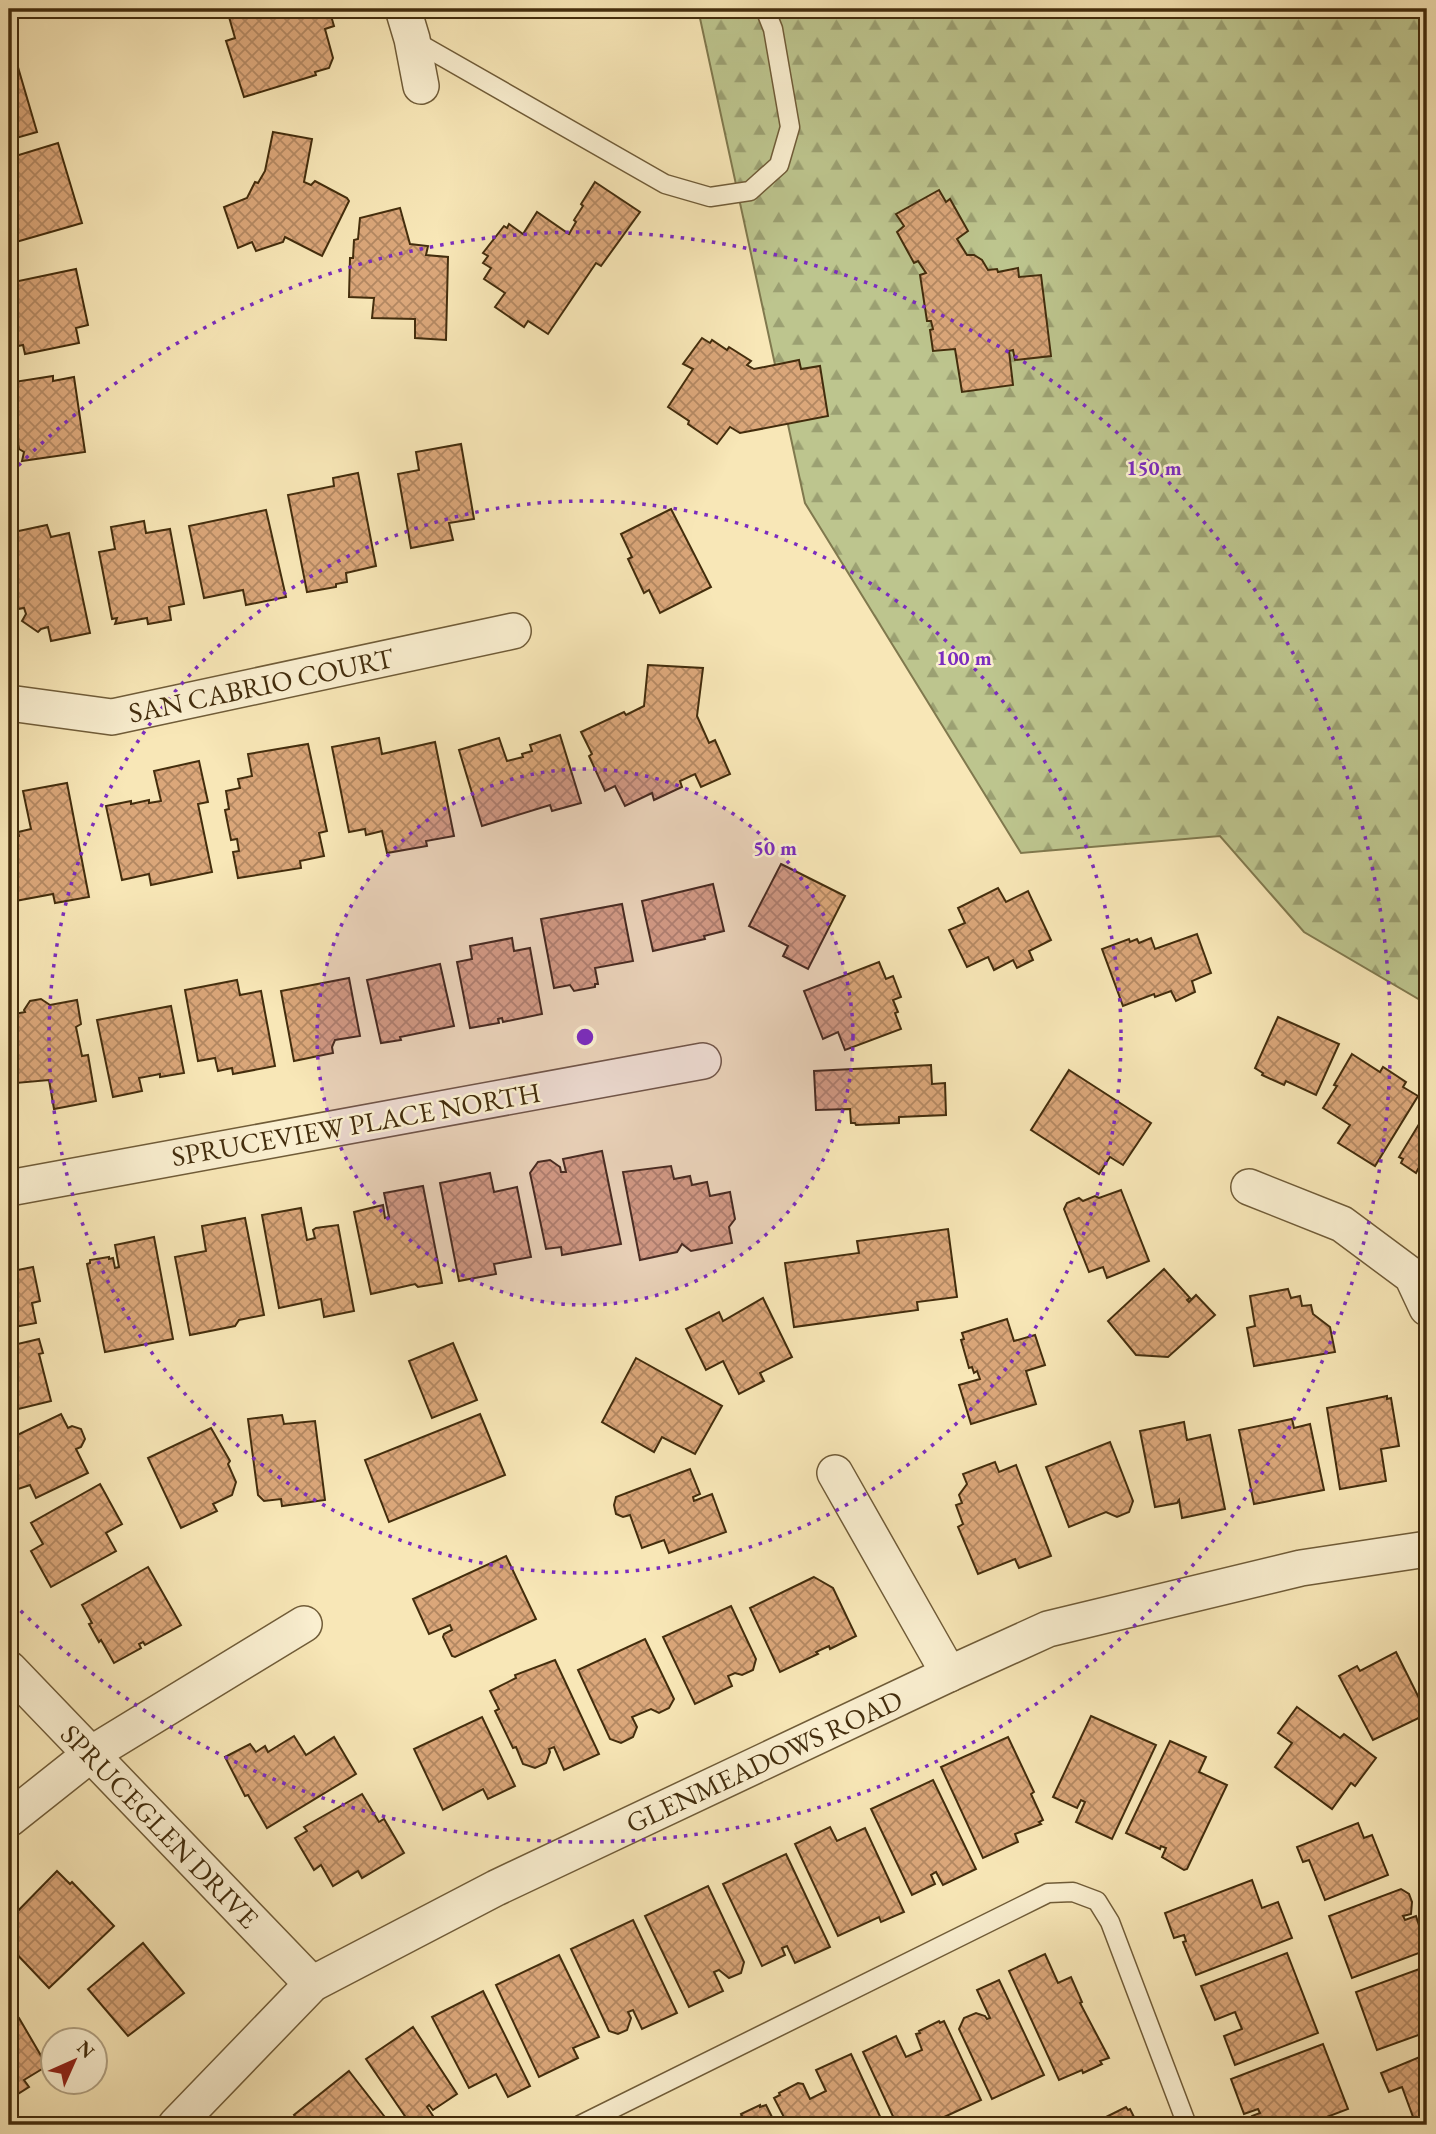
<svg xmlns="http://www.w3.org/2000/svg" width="1436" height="2134" font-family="'EB Garamond',serif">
  <defs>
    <pattern id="forest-firs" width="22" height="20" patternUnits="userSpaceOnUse" patternTransform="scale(1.75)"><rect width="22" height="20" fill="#bdc58e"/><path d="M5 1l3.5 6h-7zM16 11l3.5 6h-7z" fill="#9ba072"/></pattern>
    <pattern id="building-cross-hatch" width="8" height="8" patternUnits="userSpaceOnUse" patternTransform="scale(1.75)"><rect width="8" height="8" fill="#dba77a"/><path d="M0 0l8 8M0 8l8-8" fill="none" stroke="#b38862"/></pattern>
  </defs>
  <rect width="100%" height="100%" fill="#f8e7b7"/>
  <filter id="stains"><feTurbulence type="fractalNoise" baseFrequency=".00286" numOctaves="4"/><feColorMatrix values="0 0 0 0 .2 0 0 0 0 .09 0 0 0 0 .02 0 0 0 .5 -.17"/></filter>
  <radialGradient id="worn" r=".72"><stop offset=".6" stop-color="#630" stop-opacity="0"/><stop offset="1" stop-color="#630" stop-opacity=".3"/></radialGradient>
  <!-- forest -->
  <path fill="url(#forest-firs)" stroke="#80794e" stroke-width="2" d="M698 9H1427V1004L1304 932 1220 836 1021 853 805 503Z"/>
  <!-- building -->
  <g fill="url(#building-cross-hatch)" stroke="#432d0d" stroke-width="2">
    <path d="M254 9H329L334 26 325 29 333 58 329 68 315 72 316 75 244 97 226 41 235 38 229 17Z"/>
    <path d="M15 57 37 132 9 140V59Z"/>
    <path d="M273 132 312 139 304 182 311 185 315 181 347 198 349 201 322 256 285 237 283 242 256 251 252 242 238 248 224 207 247 198 255 182 258 183 265 171Z"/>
    <path d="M58 143 82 223 16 242 9 219V158Z"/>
    <path d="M595 182 640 212 601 266 596 263 548 334 528 321 524 327 495 307 505 293 484 279 491 268 483 263 488 256 483 253 504 226 507 228 509 224 523 234 537 212 569 234 576 222 574 220 583 206 581 204Z"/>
    <path d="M939 190 946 202 950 199 968 231 957 239 967 255H974L982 260 988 270 997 269 998 272 1018 268 1019 277 1041 275 1051 356 1015 360 1013 350 1009 351 1013 385 962 392 955 349 933 351 930 330 933 329 931 321H927L920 275 926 273 918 261 914 263 897 232 904 226 896 214Z"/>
    <path d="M400 208 410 244 428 246 426 255 448 257 446 340 415 338V319L372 318 374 298 349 297 350 258H353L354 240 358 239 360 218Z"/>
    <path d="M76 269 88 325 76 328 79 343 25 354 23 345 9 348V283Z"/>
    <path d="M702 338 710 343 712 340 727 350 729 347 751 361 747 365 754 369 799 360 801 369 820 366 828 416 740 433 730 427 717 444 688 424 689 421 668 407 693 369 683 364Z"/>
    <path d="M53 376V381L74 377 85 452 22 461 24 452 19 449 15 425 17 424 15 407H18L14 382Z"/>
    <path d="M461 444 474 519 449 523 453 540 411 548 398 474 419 470 416 452Z"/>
    <path d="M358 473 376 566 346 573 347 582 336 584V587L307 592 288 495 334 486 333 478Z"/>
    <path d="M671 509 711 587 660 613 649 590 644 593 628 559 632 557 621 534Z"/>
    <path d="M266 510 286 597 246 605 243 590 204 598 189 526Z"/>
    <path d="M144 521 146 533 170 529 184 604 169 607 171 620 148 624 147 618 115 624 117 618 112 619 99 552 115 549 111 527Z"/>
    <path d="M47 525 51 537 69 533 90 633 51 641 48 627 41 629 38 632 22 621 26 614 24 608 18 609 16 600H12L9 582V533Z"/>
    <path d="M648 665 703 668 697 716 709 743 715 740 730 774 701 787 695 774 680 781 682 787 654 800 652 793 625 806 615 786 605 791 589 756 592 754 581 732 624 712 626 715 644 706Z"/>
    <path d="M560 735 581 803 552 811 550 805 482 826 459 750 499 738 507 761 523 757 522 754 532 751 530 745Z"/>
    <path d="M379 738 382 754 435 742 454 836 426 841 427 846 387 853 382 831 366 835 365 829 349 832 332 747Z"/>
    <path d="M308 744 327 831 319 833 324 856 300 861 301 868 238 878 233 852 239 851 237 839 231 840 225 810 229 809 226 791 240 788 238 779 252 776 248 754Z"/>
    <path d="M199 761 208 802 198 804 212 872 151 885 149 874 122 880 106 806 131 801V804L149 800V803L161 801 154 771Z"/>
    <path d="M67 783 89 897 55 903 53 894 10 902 9 838 19 836 18 832 31 829 23 791Z"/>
    <path d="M781 864 845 896 808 969 783 956 788 946 749 926Z"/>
    <path d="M713 884 724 931 704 936 705 939 653 951 642 901Z"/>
    <path d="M998 888 1006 902 1028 891 1051 940 1029 951 1033 960 1017 968 1013 960 994 970 988 957 967 967 949 930 965 923 958 908Z"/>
    <path d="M622 904 633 961 595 968 598 984H595V987L574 991 570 985 554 988 541 919Z"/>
    <path d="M1197 934 1211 973 1192 981 1195 992 1176 1001 1171 991 1155 997 1154 994 1123 1006 1102 949 1129 939 1130 942 1137 939 1139 943 1151 938 1155 949Z"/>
    <path d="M512 938 514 951 530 948 542 1014 503 1022 502 1018 498 1019 499 1023 470 1028 457 962 472 959 470 946Z"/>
    <path d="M879 962 886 979 893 976 901 997 893 1000 898 1012 895 1013 901 1029 845 1050 838 1032 823 1039 804 991Z"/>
    <path d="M440 964 454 1026 400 1037 401 1040 381 1043 367 980Z"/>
    <path d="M349 978 360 1036 335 1040 332 1047 333 1053 294 1061 281 991Z"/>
    <path d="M237 980 240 995 261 991 275 1066 233 1074 232 1068 218 1071 215 1058 198 1061 185 990Z"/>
    <path d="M41 999 50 1005 77 1000 81 1024 76 1027 82 1056 88 1055 96 1101 54 1109 49 1080 16 1083 9 1046V1015L25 1012 24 1010 30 1001Z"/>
    <path d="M171 1006 184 1073 160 1077V1074L139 1078 142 1091 113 1097 97 1020Z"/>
    <path d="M1278 1017 1339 1044 1316 1095 1286 1081 1284 1085 1262 1075 1263 1073 1255 1068Z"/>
    <path d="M1352 1054 1380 1072 1383 1067 1406 1082 1403 1087 1418 1096 1375 1166 1338 1143 1350 1125 1323 1108 1337 1086 1334 1085Z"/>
    <path d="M931 1065 932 1084 945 1083 946 1115 899 1117V1123L856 1125 855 1123H851L850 1109 816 1110 814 1071Z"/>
    <path d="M1069 1070 1151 1123 1123 1165 1110 1157 1099 1174 1031 1130Z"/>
    <path d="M1427 1111V1171L1424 1169 1422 1172 1418 1169 1416 1173 1401 1163 1403 1159 1399 1157Z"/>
    <path d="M602 1151 621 1244 562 1255 561 1247 546 1249 530 1173 538 1162 550 1160 560 1167 561 1172H566L563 1159Z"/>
    <path d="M671 1166 674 1179 690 1176 692 1185 707 1182 710 1196 730 1192 735 1219 729 1227 732 1243 691 1251 682 1244 677 1252 640 1260 623 1172Z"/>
    <path d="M490 1173 494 1192 517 1187 531 1257 494 1264 496 1274 459 1281 440 1183Z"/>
    <path d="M423 1186 442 1283 418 1287 415 1284 371 1294 354 1212 383 1205 385 1218 389 1217 384 1193Z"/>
    <path d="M1121 1190 1149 1261 1107 1278 1103 1267 1089 1272 1064 1209 1067 1203 1079 1198 1083 1201 1095 1196 1099 1198Z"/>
    <path d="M301 1208 307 1240 315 1238 313 1230 316 1228 338 1225 354 1311 324 1317 321 1299 279 1308 262 1215Z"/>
    <path d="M245 1218 264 1315 239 1320 235 1326 190 1335 175 1257 206 1251 202 1226Z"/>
    <path d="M948 1229 957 1297 917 1302 918 1310 794 1327 785 1263 859 1253 857 1241Z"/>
    <path d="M154 1237 173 1339 105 1352 87 1264 90 1263V1260L109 1257V1259L113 1258 115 1268 119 1267 115 1245Z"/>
    <path d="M9 1258 13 1271 33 1267 40 1301 32 1303 36 1323 9 1328Z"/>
    <path d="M1164 1269 1190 1298 1187 1300 1189 1302 1196 1295 1215 1315 1168 1357 1136 1355 1108 1321Z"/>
    <path d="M1288 1289 1291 1298 1300 1296 1302 1306 1311 1305 1313 1314 1330 1327 1335 1352 1254 1366 1247 1328 1255 1326 1250 1296Z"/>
    <path d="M763 1298 792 1357 760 1373 764 1381 739 1394 723 1361 706 1370 686 1329 719 1312 723 1321Z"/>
    <path d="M1007 1319 1014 1341 1035 1335 1045 1365 1026 1371 1036 1404 971 1424 959 1385 980 1379 977 1371 974 1373 972 1367 969 1368 961 1340 964 1339 962 1333Z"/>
    <path d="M39 1339 43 1353 39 1354 51 1401 18 1409V1411L9 1414V1346Z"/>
    <path d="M453 1343 477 1400 432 1418 409 1361Z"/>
    <path d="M636 1358 722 1406 695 1454 662 1437 654 1452 602 1422Z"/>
    <path d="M1387 1396V1399L1391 1398 1399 1446 1381 1449 1386 1481 1340 1489 1327 1408Z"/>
    <path d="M61 1414 68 1428 72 1426 81 1429 85 1439 81 1447 76 1449 88 1473 36 1498 30 1485 18 1489 14 1479 9 1481V1439Z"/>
    <path d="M480 1414 505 1475 389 1522 365 1460Z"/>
    <path d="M282 1415 284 1424 315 1421 325 1500 282 1506 281 1499 264 1501 258 1495 248 1419Z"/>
    <path d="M1292 1419 1294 1428 1310 1424 1324 1490 1254 1504 1239 1430Z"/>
    <path d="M1184 1422 1187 1440 1210 1435 1225 1509 1182 1518 1179 1500 1177 1503 1155 1507 1140 1431Z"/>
    <path d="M211 1428 230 1461 228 1464 236 1482 232 1495 213 1504 217 1511 181 1528 148 1458Z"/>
    <path d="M1110 1442 1133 1501 1129 1512 1117 1517 1106 1512 1069 1527 1046 1467Z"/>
    <path d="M995 1462 999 1472 1016 1465 1051 1556 1019 1568 1015 1559 978 1574 958 1527 963 1524 956 1505 962 1503 959 1495 967 1484 963 1474Z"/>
    <path d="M690 1469 700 1494 693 1497 694 1501 712 1494 726 1532 669 1553 664 1540 642 1548 630 1515 623 1517 616 1514 614 1505 616 1497Z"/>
    <path d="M100 1484 122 1524 106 1533 116 1551 51 1587 31 1551 43 1544 31 1523Z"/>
    <path d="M506 1556 536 1619 455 1657 452 1656 443 1637 444 1634 452 1630 450 1625 429 1634 413 1599Z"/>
    <path d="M148 1567 181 1625 145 1645 143 1642 139 1644 141 1648 114 1663 101 1640 99 1642 89 1624 92 1623 82 1605Z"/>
    <path d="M814 1577 833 1588 856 1636 830 1649 829 1646 816 1652 818 1654 780 1672 750 1608Z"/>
    <path d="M731 1606 756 1659 753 1670 742 1675 735 1673 728 1676 732 1686 695 1704 663 1637Z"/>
    <path d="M645 1639 674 1699 669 1708 659 1713 651 1709 632 1717 637 1727 633 1737 621 1743 610 1739 578 1670Z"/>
    <path d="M1396 1652 1427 1714 1373 1740 1339 1676 1357 1666 1360 1671Z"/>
    <path d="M555 1660 599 1754 564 1770 554 1747 549 1749 550 1752 546 1763 535 1768 523 1764 516 1747 513 1748 495 1711 499 1709 490 1691 516 1678 515 1675Z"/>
    <path d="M1297 1707 1340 1738 1344 1734 1376 1758 1355 1786 1351 1783 1332 1809 1275 1767 1292 1743 1278 1733Z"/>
    <path d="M1091 1716 1156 1745 1112 1839 1076 1822 1085 1802 1081 1800 1077 1808 1053 1797Z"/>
    <path d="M482 1717 515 1786 488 1799 483 1789 443 1810 414 1749Z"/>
    <path d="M294 1736 306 1755 334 1737 356 1774 267 1828 248 1795 245 1796 225 1757 250 1744 256 1752 265 1746 268 1752Z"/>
    <path d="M1008 1737 1034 1792 1031 1794 1043 1820 1039 1822 1041 1824 1015 1834 1018 1842 983 1858 941 1767Z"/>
    <path d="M1170 1741 1206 1757 1199 1772 1227 1785 1187 1869 1184 1870 1162 1857 1166 1848 1161 1846 1160 1849 1126 1833Z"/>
    <path d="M933 1780 976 1869 943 1885 936 1872 931 1875 935 1884 912 1895 871 1809Z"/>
    <path d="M362 1794 379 1822 384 1819 404 1853 362 1878 358 1871 333 1886 321 1865 314 1870 295 1838 307 1831 304 1827Z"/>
    <path d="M1358 1823 1364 1838 1372 1835 1388 1875 1325 1900 1309 1860 1303 1862 1297 1847Z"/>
    <path d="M830 1827 837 1841 865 1828 904 1912 881 1922 879 1917 838 1936 795 1844Z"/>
    <path d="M786 1854 830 1947 795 1963 787 1946 782 1948 785 1955 762 1966 723 1884Z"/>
    <path d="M57 1871 70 1884 72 1882 114 1926 49 1988 9 1946V1920Z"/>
    <path d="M1252 1880 1262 1908 1278 1902 1292 1938 1196 1975 1183 1942 1186 1941 1184 1935 1174 1938 1165 1913Z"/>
    <path d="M708 1886 744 1962 741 1973 729 1978 719 1970 714 1972 723 1991 689 2007 645 1916Z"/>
    <path d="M1401 1889 1409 1894 1412 1902 1411 1914 1403 1916 1405 1920 1416 1916 1427 1950 1352 1978 1329 1916Z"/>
    <path d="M633 1920 677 2013 642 2029 633 2010 628 2012 631 2018 627 2030 618 2034 609 2031 571 1949Z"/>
    <path d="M143 1943 184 1993 128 2036 88 1989Z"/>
    <path d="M1287 1953 1318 2033 1235 2065 1224 2036 1242 2029 1235 2012 1215 2020 1201 1986Z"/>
    <path d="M1045 1954 1058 1983 1071 1977 1082 2002 1080 2003 1109 2058 1100 2061 1102 2064 1083 2073 1082 2070 1059 2080 1009 1971Z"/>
    <path d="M559 1955 599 2037 573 2048 578 2058 539 2077 496 1985Z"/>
    <path d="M1422 1968 1427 1984V2037L1422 2039 1421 2034 1377 2050 1356 1992Z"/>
    <path d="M999 1980 1044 2075 992 2099 959 2029 964 2018 976 2013 985 2016 987 2019 990 2018 977 1990Z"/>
    <path d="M483 1991 530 2086 508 2097 496 2074 469 2088 432 2017Z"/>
    <path d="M19 2018 47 2066 24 2080 29 2087 13 2097 9 2090V2023Z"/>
    <path d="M939 2021 940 2023 944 2021 981 2100 927 2125H897L863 2052 896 2036 906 2057 922 2050 916 2034 920 2033 919 2031Z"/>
    <path d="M413 2027 457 2094 433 2110 429 2105 427 2107 439 2125H411L366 2059Z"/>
    <path d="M1323 2044 1348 2109 1306 2125H1256L1252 2116 1260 2113 1258 2109 1244 2114 1231 2079Z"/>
    <path d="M851 2054 884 2125H788L774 2098 780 2095 779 2093 798 2083 803 2084 810 2099 826 2091 816 2070Z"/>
    <path d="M1427 2054V2124L1416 2125 1402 2087 1389 2092 1381 2073Z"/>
    <path d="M349 2071 391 2125H302L294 2115Z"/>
    <path d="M760 2105V2107L766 2105 776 2125H742L738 2118 742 2116 741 2114Z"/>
    <path d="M1126 2107 1128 2110 1130 2109 1138 2125H1090Z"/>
  </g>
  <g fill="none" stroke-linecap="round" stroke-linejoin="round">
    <!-- service casing -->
    <g stroke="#705c38" stroke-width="21">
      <g id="service">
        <path d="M413 40 665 184 710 197 750 191 779 165 790 127 773 29 765 9"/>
        <path d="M580 2125 1048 1893 1073 1892 1097 1901 1110 1922 1187 2125"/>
      </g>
    </g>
    <!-- minor casing -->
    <g stroke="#705c38" stroke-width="38">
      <g id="minor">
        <path d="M403 9 412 39 421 86"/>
        <path d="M9 703 112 717 513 631"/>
        <path d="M1249 1187 1342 1224 1412 1276 1427 1308"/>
        <path d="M9 1188 703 1061"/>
        <path d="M835 1473 949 1674"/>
        <path d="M9 1669 312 1984"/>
        <path d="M9 1819 91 1754 304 1624"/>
        <path d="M176 2125 312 1984 496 1888 949 1674 1048 1629 1301 1568 1427 1549"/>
      </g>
    </g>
    <!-- service -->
    <use href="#service" stroke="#faefd0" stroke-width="18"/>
    <!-- minor -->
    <use href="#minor" stroke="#faefd0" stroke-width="35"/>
  </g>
  <!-- distance rings -->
  <circle cx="585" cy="1037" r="268" fill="#7b2cbf" fill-opacity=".12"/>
  <g fill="none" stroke="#7b2cbf" stroke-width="3.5" stroke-dasharray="3.5 7">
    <circle cx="585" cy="1037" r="268"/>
    <circle cx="585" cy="1037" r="536"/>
    <path d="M11 473A805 805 0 1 1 11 1601"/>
  </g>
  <g text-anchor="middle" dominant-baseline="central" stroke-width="5" stroke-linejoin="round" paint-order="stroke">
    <!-- street labels -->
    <g font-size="28" fill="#432d0d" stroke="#faefd0">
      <text transform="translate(261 685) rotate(-12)">SAN CABRIO COURT</text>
      <text transform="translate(356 1124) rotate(-10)">SPRUCEVIEW PLACE NORTH</text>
      <text transform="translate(764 1761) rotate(-25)">GLENMEADOWS ROAD</text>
      <text transform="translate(160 1826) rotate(46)">SPRUCEGLEN DRIVE</text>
    </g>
  </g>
  <circle cx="585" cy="1037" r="10" fill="#7b2cbf" stroke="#faefd0" stroke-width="3.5"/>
  <g font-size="21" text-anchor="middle" font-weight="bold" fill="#7b2cbf" stroke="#faefd0" stroke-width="5" stroke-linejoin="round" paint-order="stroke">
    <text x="1154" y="475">150 m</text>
    <text x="964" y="665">100 m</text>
    <text x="775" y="855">50 m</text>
  </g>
  <!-- margin -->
  <rect width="1436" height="2134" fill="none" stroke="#f8e7b7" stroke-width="35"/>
  <rect x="10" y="10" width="1415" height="2113" fill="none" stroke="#432d0d" stroke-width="3.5"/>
  <rect x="18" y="18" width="1401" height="2099" fill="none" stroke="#432d0d" stroke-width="2"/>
  <!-- north arrow -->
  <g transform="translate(74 2061) rotate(45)"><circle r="33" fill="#faefd0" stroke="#b1a182" stroke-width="2"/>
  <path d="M0-5L12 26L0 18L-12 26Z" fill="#8f2418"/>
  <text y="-10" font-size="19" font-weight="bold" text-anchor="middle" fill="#432d0d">N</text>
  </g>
  <rect width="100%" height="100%" filter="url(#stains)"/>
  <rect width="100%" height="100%" fill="url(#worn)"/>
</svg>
